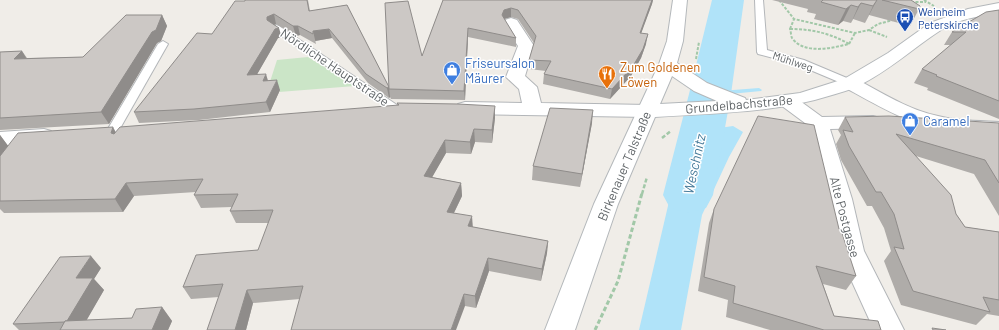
<svg xmlns="http://www.w3.org/2000/svg" width="999" height="330" font-family="Barlow,sans-serif">
  <rect width="100%" height="100%" fill="#f0ede8"/>
  <!-- green -->
  <path fill="#cbe5c7" d="M308 57 355 86 279 92 280 91H267L277 60Z"/>
  <!-- water -->
  <g fill="#b0e3f9">
    <path d="M717 0H737L730 43 720 81 700 74 698 70 716 10Z"/>
    <path d="M733 126 743 132 729 157 702 215 681 330H639L685 133Z"/>
  </g>
  <g fill="none" stroke-linecap="round" stroke-linejoin="round">
    <!-- stream -->
    <path fill="#b0e3f9" fill-rule="evenodd" d="M759 88 762 90 761 91 720 95 717 93 720 91Z"/>
    <!-- river -->
    <path fill="#b0e3f9" fill-rule="evenodd" d="M712 0H744L731 94 713 195 706 208 688 213 670 208 663 195 689 94Z"/>
    <!-- lane casing -->
    <g stroke="#b3b6b9" stroke-width="2">
      <g id="lane">
        <path d="M755 0H763L767 50 804 60 854 81 855 83 854 85H846L796 64 758 54 757 52Z"/>
        <path d="M276 25 279 26 400 107 398 109H390L273 30 271 28Z"/>
        <path d="M163 41 168 44 118 132 116 135H108L106 132 158 44Z"/>
      </g>
    </g>
    <!-- street casing -->
    <g stroke="#b3b6b9" stroke-width="2">
      <g id="street">
        <path d="M511 18 517 20 534 46 525 76 537 87 541 103 648 105 655 107 658 111 655 115 648 117 465 114 458 112 455 108 458 104 465 102 522 103 519 89 506 77 518 46 503 23 505 20Z"/>
        <path d="M850 77 856 79C882 93 909 110 938 116 958 121 979 121 999 122V134C980 133 960 133 941 129 906 123 875 104 844 87L841 83 844 79Z"/>
        <path d="M789 96 796 98 822 117 873 116 880 118 883 122 880 126 873 128 830 129 852 199 864 251 904 330H874L838 251 828 199 809 126 782 106 779 102 782 98Z"/>
        <path d="M44 129 51 131 54 136 51 141 0 146V132Z"/>
      </g>
    </g>
    <!-- secondary casing -->
    <g stroke="#b4b8bb" stroke-width="2">
      <path id="secondary" d="M673 0H687L683 41 677 63 707 83 745 98 746 100 800 93 844 79 888 53 930 23 968 9 999 3V13C980 16 958 19 941 30 913 48 889 71 858 86 850 90 841 92 832 95 775 113 715 113 655 117L618 204 575 330H545L594 204 659 64 667 41ZM672 76 694 91 717 101 660 104Z"/>
    </g>
    <!-- path-far2 -->
    <g stroke="#a2c8a8" stroke-width="2" stroke-dasharray="3 1.5" stroke-linecap="butt">
      <path d="M779 0 794 19 855 33 869 30 878 24 893 20"/>
      <path d="M924 0 934 6"/>
      <path d="M911 2H926"/>
      <path d="M790 29C811 29 830 33 849 44 832 48 804 55 792 38 791 36 791 32 790 29Z"/>
      <path d="M790 29 794 19"/>
      <path d="M869 30 887 37"/>
      <path d="M849 44 855 33"/>
      <path d="M696 59 699 42"/>
    </g>
    <!-- path-far1 -->
    <g stroke="#a2c8a8" stroke-width="2.5" stroke-dasharray="4 2" stroke-linecap="butt">
      <path d="M662 138 671 131"/>
      <path d="M642 194 647 177"/>
    </g>
    <!-- path -->
    <path stroke="#a2c8a8" stroke-width="3" stroke-dasharray="4.5 2.5" stroke-linecap="butt" d="M595 330 618 281 642 193"/>
    <!-- lane -->
    <use href="#lane" fill="#fff" fill-rule="evenodd"/>
    <!-- street -->
    <use href="#street" fill="#fff" fill-rule="evenodd"/>
    <!-- secondary -->
    <use href="#secondary" fill="#fff" fill-rule="evenodd"/>
  </g>
  <!-- wall -->
  <g fill="#afaca9">
    <path d="M308 0 310 11 347 5 389 87 422 56 443 0H653L652 4 641 33 646 44 641 58 631 76 610 99 543 84 544 74 546 71 529 69V60L534 43 518 19 511 17 504 19 516 38V47L468 37 465 100 391 99 390 97 389 98 368 83 332 38 315 41 316 44 300 35 296 36 276 24 274 25 282 38H278L257 74 268 81 280 90 270 112 199 120 139 123 134 112 212 34Z"/>
    <path d="M772 0H911L919 9 910 26 869 15 865 23 853 19 851 23 843 21 838 25 814 19 816 14 807 12 808 9Z"/>
    <path d="M999 10V119L927 90 928 88 914 83 922 69 951 45H944L952 32Z"/>
    <path d="M162 15 167 26 161 41 157 43 109 124 0 130V52L22 51 27 58 83 57Z"/>
    <path d="M397 103 495 118 492 143 475 142 471 154 446 153 432 177 461 183 462 196 454 213 473 227 548 241 547 253 541 281 489 271 476 308 465 306 300 299 253 303 246 330H207L219 297 191 299 183 287 258 250 269 223H236L230 211 232 207 201 208 194 195 196 192 134 196 123 212 4 213 0 209V135L8 146 116 132 397 106Z"/>
    <path d="M845 117 999 123V216L974 174 916 156 965 227 999 232V316L987 314 976 325 901 305 884 261 891 251 884 228 872 206H867L841 160 836 144 841 135 838 130Z"/>
    <path d="M592 123 580 187 532 180 533 166Z"/>
    <path d="M714 209 839 229 856 276 846 290 823 284 834 316 881 330H770L726 317 728 300 698 291 709 223Z"/>
    <path d="M101 268 94 279 104 290 86 320 132 318 162 307 172 321 168 330H19L13 324Z"/>
  </g>
  <!-- shaded-wall -->
  <g fill="#8f8c8a">
    <path d="M652 0H653L652 4 638 42 640 33Z"/>
    <path d="M877 0 869 15 865 23 873 6Z"/>
    <path d="M861 3 851 23 858 7Z"/>
    <path d="M851 5 843 21 838 25 846 9Z"/>
    <path d="M511 8V17L504 19 502 15 504 10Z"/>
    <path d="M274 14 276 24 270 27 267 20V17Z"/>
    <path d="M162 15 167 26 161 41 157 43 109 124 101 112Z"/>
    <path d="M293 26H298L300 35 296 36Z"/>
    <path d="M279 28 282 38H278L251 85 247 75 275 29Z"/>
    <path d="M468 28V37L465 100 464 91Z"/>
    <path d="M329 29 332 38 315 41 316 44 313 31Z"/>
    <path d="M648 34 646 44 641 58 631 76 610 99 612 89Z"/>
    <path d="M22 51 29 63 14 59Z"/>
    <path d="M266 74 269 84 263 81Z"/>
    <path d="M277 80 280 90 270 112 266 102Z"/>
    <path d="M389 87 390 97 389 98 387 88Z"/>
    <path d="M495 106V118L492 143V130Z"/>
    <path d="M593 110 592 123 580 187 582 174Z"/>
    <path d="M113 127 120 140 111 133Z"/>
    <path d="M474 129 475 142 471 154 470 142Z"/>
    <path d="M0 135 9 147 0 158Z"/>
    <path d="M445 140 446 153 426 188 424 176Z"/>
    <path d="M126 183 134 196 123 212 115 199Z"/>
    <path d="M461 183 462 196 448 225 447 212Z"/>
    <path d="M472 216 473 229 468 226Z"/>
    <path d="M548 241 547 253 541 281 542 269Z"/>
    <path d="M91 256 101 268 94 279 104 290 81 330 66 322 76 278Z"/>
    <path d="M488 258 489 271 476 308 475 296Z"/>
    <path d="M247 290 253 303 246 330H235Z"/>
    <path d="M464 294 465 306 456 330H451Z"/>
    <path d="M162 307 172 321 168 330H152Z"/>
  </g>
  <!-- building -->
  <g fill="#ccc8c5" stroke="#8f8c8a">
    <path d="M245 0H307L309 11 347 5 389 87 387 88 366 74 329 29 313 31V34L298 26H293L274 14 267 17V20L279 28 275 29 247 75 266 74 263 81 277 80 266 102 194 109 134 112 197 33 212 34 235 1H245Z"/>
    <path d="M443 0H652L640 33 648 34 643 49 633 66 612 89 544 74 551 61 529 60 536 36 518 10 511 8 504 10 502 15 516 38 468 28 464 91 389 89 385 3 408 1 422 56Z"/>
    <path d="M823 0H877L873 6 861 3 858 7 851 5 846 9 821 2Z"/>
    <path d="M882 0H911L920 6 919 9Z"/>
    <path d="M999 10V101L936 76 937 75 922 69 966 32H952L986 12Z"/>
    <path d="M126 15H162L156 30 152 32 101 112 0 118V52L22 51 14 59 83 57Z"/>
    <path d="M397 103 458 104 495 106 492 130 474 129 470 142 445 140 424 176 461 183 447 212 472 216 468 226 548 241 542 269 488 258 475 296 464 294 451 330H291L303 286 247 290 235 330H207L223 284 183 287 196 255 258 250 273 210 230 211 238 194 194 195 203 179 126 183 115 199 0 201V156L18 133 113 127 111 133 114 134 120 127 399 105Z"/>
    <path d="M550 108 593 110 582 174 533 166Z"/>
    <path d="M758 116 814 125 839 229 841 230 856 276 816 266 834 316 878 321 881 330H824L733 303 735 286 704 277 714 209Z"/>
    <path d="M889 116 999 123V183L985 160 896 134 951 195 956 214 965 227 999 232V300L983 297 990 312 913 291 894 247 904 249 894 214 881 192H876L849 146 843 130 853 132 845 117Z"/>
    <path d="M91 256 76 278H93L67 321H65V322L13 324 60 257Z"/>
    <path d="M162 307 152 330H60L65 321 132 318 136 309Z"/>
    <path d="M932 328 946 330H933Z"/>
  </g>
  <!-- icons -->
  <defs>
    <g id="bus-pin" transform="scale(0.9)"><path d="M0 17L-7.5 6A9.5 9.5 0 1 1 7.5 6Z" fill="#1a4fb4" stroke="#fff"/><path d="M-5-6H5V4H4V6H2V4H-2V6H-4V4H-5ZM-3.5-4V0h7V-4ZM-3.5 1.2v1.5H-2V1.2ZM2 1.2v1.5H3.5V1.2Z" fill="#fff"/></g>
    <g id="shop-pin" transform="scale(0.9)"><path d="M0 17L-7.5 6A9.5 9.5 0 1 1 7.5 6Z" fill="#3f7fe0" stroke="#fff"/><path d="M-5-2.5h2.3a2.7 3.5 0 0 1 5.4 0H5L5.5 6h-11ZM-1.5-2.5h3a1.5 2.3 0 0 0-3 0Z" fill="#fff"/></g>
    <g id="restaurant-pin" transform="scale(0.9)"><path d="M0 17L-7.5 6A9.5 9.5 0 1 1 7.5 6Z" fill="#e8710a" stroke="#fff"/><path d="M-5-6h1v4h1v-4h1v4h1v-4h1v5L-1.5 .5V6h-2V.5L-5-1ZM5-6V6H3V1.5H1.5Q1.5-4 5-6Z" fill="#fff"/></g>
  </defs>
  <g fill-rule="evenodd">
    <use href="#bus-pin" x="905" y="17"/>
    <use href="#shop-pin" x="452" y="70"/>
    <use href="#restaurant-pin" x="607" y="74"/>
    <use href="#shop-pin" x="910" y="121"/>
  </g>
  <g text-anchor="middle" dominant-baseline="central" stroke-width="3" stroke-linejoin="round" paint-order="stroke">
    <!-- far-transit labels -->
    <g font-size="11" fill="#164399" stroke="#fff" text-anchor="start">
      <text x="918" y="11">Weinheim<tspan x="918" dy="13">Peterskirche</tspan></text>
    </g>
    <!-- far-street labels -->
    <g font-size="11" fill="#5f6467" stroke="#fff">
      <text transform="translate(793 61) rotate(18)">Mühlweg</text>
    </g>
    <!-- shop labels -->
    <g font-size="13" fill="#366cbe" stroke="#fff" text-anchor="start">
      <text x="465" y="63">Friseursalon<tspan x="465" dy="15">Mäurer</tspan></text>
      <text x="923" y="121">Caramel</text>
    </g>
    <!-- street labels -->
    <g font-size="13" fill="#5f6467" stroke="#fff">
      <text transform="translate(335 67) rotate(34)">Nördliche Hauptstraße</text>
      <text transform="translate(739 104) rotate(-5)">Grundelbachstraße</text>
      <text transform="translate(624 166) rotate(-67)">Birkenauer Talstraße</text>
      <text transform="translate(845 217) rotate(75)">Alte Postgasse</text>
    </g>
    <!-- food labels -->
    <g font-size="13" fill="#c56008" stroke="#fff" text-anchor="start">
      <text x="620" y="67">Zum Goldenen<tspan x="620" dy="15">Löwen</tspan></text>
    </g>
    <!-- water labels -->
    <g font-size="14" font-style="italic" fill="#467b9a" stroke="#fff">
      <text transform="translate(694 164) rotate(-78)">Weschnitz</text>
    </g>
  </g>
</svg>
